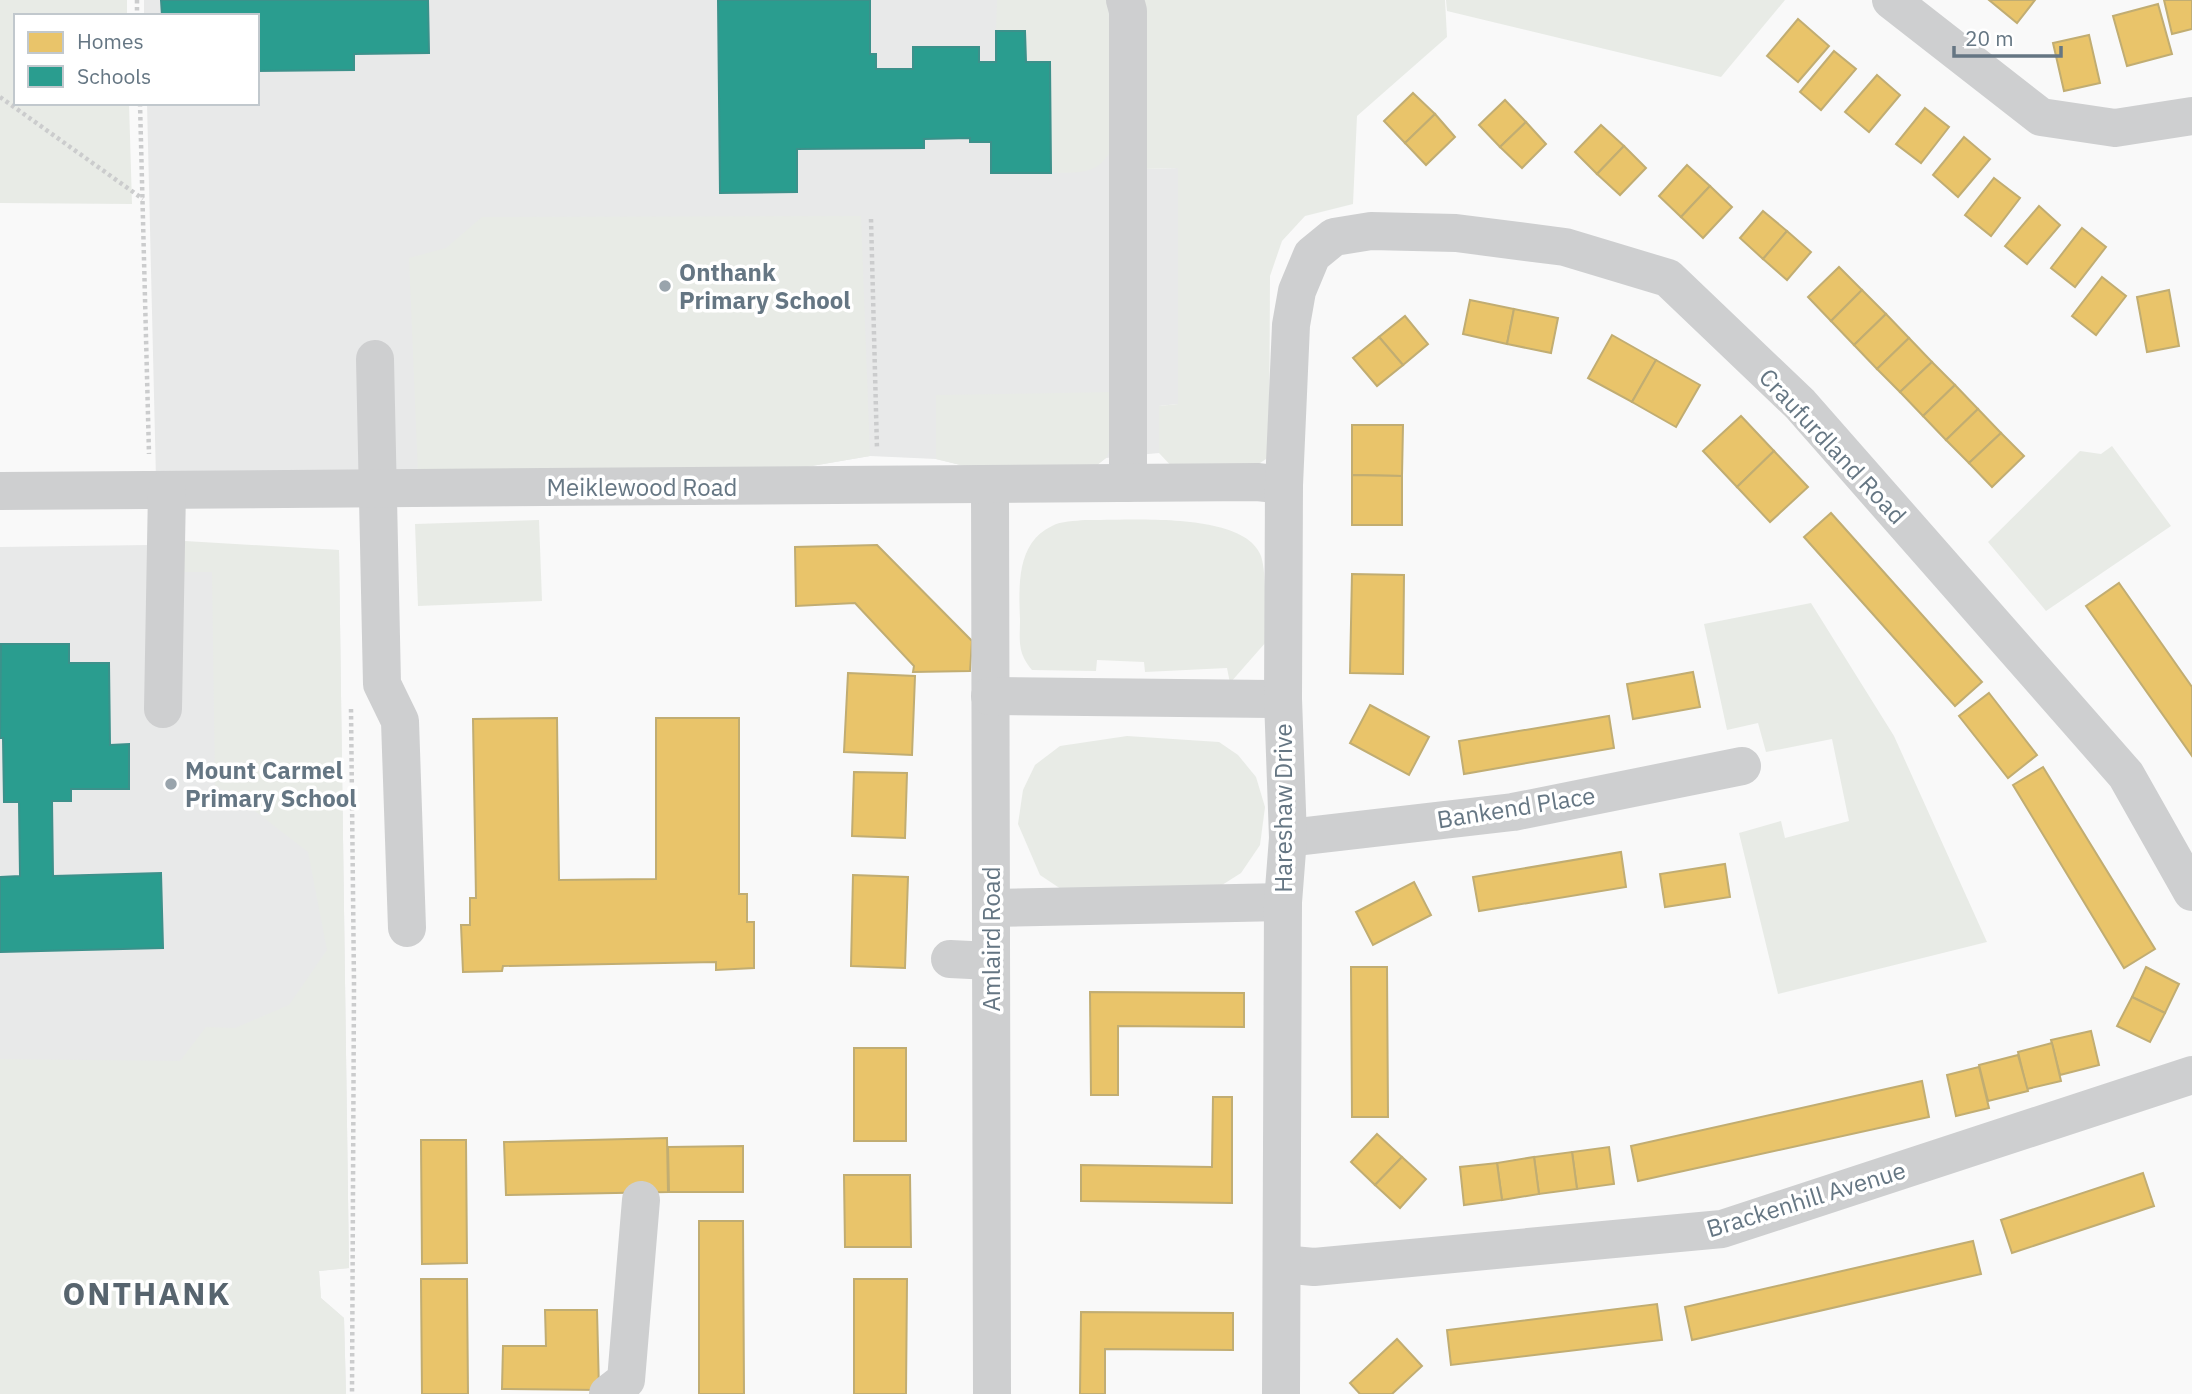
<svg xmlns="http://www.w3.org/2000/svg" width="2192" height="1394" font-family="'IBM Plex Sans',sans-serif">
  <rect width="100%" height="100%" fill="#f9f9f9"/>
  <!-- built -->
  <g fill="#e8e9e9">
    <path d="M144 0H1140L1145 169 1178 168V404L1159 406V453L1106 458 1088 472 993 473 936 459 870 456 800 468 156 479 147 103H257V16H144Z"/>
    <path d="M149 545 339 550 349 1268 319 1271 321 1298 344 1318 346 1394H0V547Z"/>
  </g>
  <!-- green -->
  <g fill="#e8ebe6">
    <path d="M0 0H127V16H16V103H129L132 204 0 203Z"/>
    <path d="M997 0H1108L1115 143C1099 176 1084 172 1051 173L1050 62H1026L1025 31H996Z"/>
    <path d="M1140 0H1445L1447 37 1357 116 1353 204 1305 216 1282 241 1270 276 1269 457 1251 469 1175 470 1159 453V406L1178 404V168L1144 169Z"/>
    <path d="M1446 0H1785L1721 77 1447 11Z"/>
    <path d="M861 216 870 456 800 468 418 474 409 258 446 248 482 217Z"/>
    <path d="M1115 392V438L1106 458 1088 472 993 473 936 459V395Z"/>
    <path d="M2112 446 2171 526 2046 611 1988 542 2080 451 2101 454Z"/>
    <path d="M539 520 542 601 418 606 415 524Z"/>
    <path d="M1085 520C1124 521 1244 510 1261 556 1267 574 1265 621 1266 642L1230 683 1227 668 1145 672 1144 662 1097 660 1096 671 1032 670C1017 652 1020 641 1020 619 1019 586 1016 543 1052 526 1061 521 1075 521 1085 520Z"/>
    <path d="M185 541 339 550 349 1268 319 1271 321 1298 344 1318 346 1394H0V1059L180 1061 206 1027 235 1028 289 1005 327 950 308 852 251 808 215 785 212 572H181Z"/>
    <path d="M1811 603 1894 736 1987 942 1778 994 1739 833 1781 821 1785 838 1849 821 1832 739 1766 752 1758 723 1727 730 1704 624Z"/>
    <path d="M1127 736 1219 742 1238 755 1256 777 1265 807 1260 845 1241 873 1211 892 1064 891 1040 875 1018 824 1023 790 1035 765 1060 746Z"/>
  </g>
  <!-- homes -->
  <g fill="#e9c46a" stroke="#c1ad72" stroke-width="2">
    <path d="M1989 0H2035L2017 23Z"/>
    <path d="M2164 0H2192V29L2172 34Z"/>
    <path d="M2158 4 2172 54 2127 66 2113 16Z"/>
    <path d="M1798 19 1829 46 1798 82 1767 56Z"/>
    <path d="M2089 35 2100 83 2064 91 2053 43Z"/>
    <path d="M1834 51 1856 69 1821 110 1800 92Z"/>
    <path d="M1877 75 1900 95 1869 132 1845 112Z"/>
    <path d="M1413 93 1435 114 1405 143 1384 121Z"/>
    <path d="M1505 100 1526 122 1500 147 1479 125Z"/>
    <path d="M1925 108 1949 127 1921 163 1896 144Z"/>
    <path d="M1435 114 1455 137 1426 165 1405 143Z"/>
    <path d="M1526 122 1546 144 1522 168 1500 147Z"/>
    <path d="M1601 125 1624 146 1597 174 1575 152Z"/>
    <path d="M1964 137 1990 159 1958 197 1933 175Z"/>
    <path d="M1624 146 1646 168 1620 195 1597 174Z"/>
    <path d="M1687 165 1710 186 1681 217 1659 196Z"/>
    <path d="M1994 178 2020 198 1991 236 1965 215Z"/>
    <path d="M1710 186 1732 207 1703 238 1681 217Z"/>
    <path d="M2039 206 2060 225 2027 264 2005 246Z"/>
    <path d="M1763 211 1787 231 1763 259 1740 238Z"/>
    <path d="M2082 228 2106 247 2075 287 2051 268Z"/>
    <path d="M1787 231 1811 252 1787 280 1763 259Z"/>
    <path d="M1839 267 1862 290 1831 321 1808 297Z"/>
    <path d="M2102 277 2126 296 2096 335 2072 316Z"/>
    <path d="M1862 290 1886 314 1854 345 1831 321Z"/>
    <path d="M2169 290 2179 346 2147 352 2137 297Z"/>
    <path d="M1470 300 1514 309 1507 344 1463 334Z"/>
    <path d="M1514 309 1558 318 1551 353 1507 344Z"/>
    <path d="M1886 314 1909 338 1877 369 1854 345Z"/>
    <path d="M1405 316 1428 344 1403 365 1379 337Z"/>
    <path d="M1612 335 1656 360 1632 402 1588 378Z"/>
    <path d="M1379 337 1403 365 1377 386 1353 358Z"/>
    <path d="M1909 338 1932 362 1900 392 1877 369Z"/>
    <path d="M1656 360 1700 385 1676 427 1632 402Z"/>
    <path d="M1932 362 1955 385 1923 416 1900 392Z"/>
    <path d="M1955 385 1978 409 1946 440 1923 416Z"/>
    <path d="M1978 409 2001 433 1969 463 1946 440Z"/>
    <path d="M1741 416 1774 451 1737 487 1703 451Z"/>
    <path d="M1352 425H1403L1402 476 1352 475Z"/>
    <path d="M2001 433 2024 456 1992 487 1969 463Z"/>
    <path d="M1774 451 1808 487 1770 522 1737 487Z"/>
    <path d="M1352 475 1402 476V525H1352Z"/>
    <path d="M1831 513 1982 682 1955 706 1804 537Z"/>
    <path d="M877 545 972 641 970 671 913 672 914 666 855 603 796 606 795 547Z"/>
    <path d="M1352 574 1404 575 1403 674 1350 673Z"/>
    <path d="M2119 583 2192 687V756L2086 606Z"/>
    <path d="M1693 672 1700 707 1633 719 1627 684Z"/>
    <path d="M848 673 915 676 912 755 844 752Z"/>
    <path d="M1989 693 2037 755 2008 778 1959 716Z"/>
    <path d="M1370 705 1429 737 1409 775 1350 743Z"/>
    <path d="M1609 716 1614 748 1464 774 1459 741Z"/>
    <path d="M557 718 559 880 656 879V718H739V894H747V922H754V968L716 970V962L503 966 502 971 463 972 461 925H470V898H476L473 719Z"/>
    <path d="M2043 767 2155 949 2124 968 2013 785Z"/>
    <path d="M854 772 907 773 905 838 852 836Z"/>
    <path d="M1621 852 1626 887 1479 911 1473 877Z"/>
    <path d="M1725 864 1730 897 1665 907 1660 874Z"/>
    <path d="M853 875 908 877 905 968 851 966Z"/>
    <path d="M1414 882 1431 915 1373 945 1356 912Z"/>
    <path d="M1351 967H1387L1388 1117H1352Z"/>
    <path d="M2146 967 2179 984 2165 1013 2132 997Z"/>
    <path d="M1090 992 1244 993V1027L1118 1026V1095H1091Z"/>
    <path d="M2132 997 2165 1013 2150 1042 2117 1026Z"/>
    <path d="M2091 1031 2099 1065 2060 1075 2051 1040Z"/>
    <path d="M2052 1043 2061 1081 2027 1089 2018 1052Z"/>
    <rect x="854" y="1048" width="52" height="93"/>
    <path d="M2018 1055 2028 1091 1988 1101 1979 1065Z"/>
    <path d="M1979 1067 1989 1108 1956 1116 1947 1075Z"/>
    <path d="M1922 1081 1929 1117 1638 1181 1631 1146Z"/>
    <path d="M1213 1097H1232V1203L1081 1201V1165L1212 1167Z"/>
    <path d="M1377 1134 1402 1157 1375 1185 1351 1162Z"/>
    <path d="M667 1138 668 1192 506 1195 504 1142Z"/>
    <path d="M421 1140H466L467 1263 422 1264Z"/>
    <path d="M743 1146V1192H669L668 1147Z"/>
    <path d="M1609 1147 1614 1184 1577 1189 1572 1152Z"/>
    <path d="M1572 1152 1577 1189 1539 1194 1534 1157Z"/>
    <path d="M1402 1157 1426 1179 1400 1208 1375 1185Z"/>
    <path d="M1534 1157 1539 1194 1502 1200 1497 1163Z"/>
    <path d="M1497 1163 1502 1200 1464 1205 1460 1167Z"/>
    <path d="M2143 1173 2154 1206 2012 1253 2001 1220Z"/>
    <path d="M844 1175H910L911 1247H845Z"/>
    <path d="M699 1221H743L744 1394H699Z"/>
    <path d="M1973 1241 1981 1274 1692 1340 1685 1307Z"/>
    <path d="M421 1279H467L468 1394H422Z"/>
    <path d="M854 1279H907L906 1394H854Z"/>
    <path d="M1657 1304 1662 1340 1451 1365 1447 1330Z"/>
    <path d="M545 1310H597L599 1390 502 1389 503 1346H546Z"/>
    <path d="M1081 1312 1233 1313V1350L1105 1349V1394H1080Z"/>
    <path d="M1397 1339 1422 1366 1392 1394H1360L1350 1383Z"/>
  </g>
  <!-- schools -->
  <g fill="#2a9d8f" stroke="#3c918b" stroke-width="2">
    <path d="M161 0H428L429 53 354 54V70L257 71V16H162Z"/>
    <path d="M718 0H870V54H876V69H913V47H979V62H996V31H1025L1026 62H1050L1051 173H991V142H970V138L924 139V148L797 149V192L720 193Z"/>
    <path d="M1 644H69V663H109L110 745 129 744V789H71V801H52L53 876 161 873 163 948 0 952V877L20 876 19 802H4L3 738H0Z"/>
  </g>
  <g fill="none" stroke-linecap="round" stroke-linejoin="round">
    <!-- path -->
    <g stroke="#cbcccd" stroke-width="4.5" stroke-dasharray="3.5 3.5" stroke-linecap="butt">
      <path d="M137 0V16"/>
      <path d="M0 97 143 199"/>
      <path d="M140 103 149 454"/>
      <path d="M871 219 877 449"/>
      <path d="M351 709 354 983 352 1394"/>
    </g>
    <!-- minor -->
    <g stroke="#cecfd0" stroke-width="38">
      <path d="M1125 0 1128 11V483"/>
      <path d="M1891 0 2041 117 2115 128 2192 116"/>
      <path d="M375 359 382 684 400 721 407 928"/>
      <path d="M990 484 992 1394"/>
      <path d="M0 491 1257 482 1284 485"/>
      <path d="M990 696 1283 699"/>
      <path d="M163 709 167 490"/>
      <path d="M1288 838 1513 812 1742 766"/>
      <path d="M991 908 1283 902"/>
      <path d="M950 959 991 961"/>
      <path d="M1282 1264 1314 1267 1722 1229 2192 1075"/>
      <path d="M608 1394 626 1380 641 1200"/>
      <path d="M1281 1394 1283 902 1288 838 1283 699 1284 485 1291 325 1297 291 1312 255 1334 237 1371 231 1456 233 1565 247 1668 278 1800 404 2126 775 2192 892"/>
    </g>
  </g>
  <!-- markers -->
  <g fill="#99a4ac" stroke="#fff" stroke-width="2.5">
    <circle cx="665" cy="286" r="7"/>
    <circle cx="171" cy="784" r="7"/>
  </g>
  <g text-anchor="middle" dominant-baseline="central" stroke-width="7" stroke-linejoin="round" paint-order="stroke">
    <!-- poi labels -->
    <g font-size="24" font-weight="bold" fill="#657683" stroke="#fff" text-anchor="start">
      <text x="679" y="272">Onthank<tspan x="679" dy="28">Primary School</tspan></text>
      <text x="185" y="770">Mount Carmel<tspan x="185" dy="28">Primary School</tspan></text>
    </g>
    <!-- street labels -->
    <g font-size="24" fill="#657683" stroke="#fff">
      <text transform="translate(1833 446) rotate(47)">Craufurdland Road</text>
      <text x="642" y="487">Meiklewood Road</text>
      <text transform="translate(1516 807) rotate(-9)">Bankend Place</text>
      <text transform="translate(1283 808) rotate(-90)">Hareshaw Drive</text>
      <text transform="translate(991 939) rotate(-90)">Amlaird Road</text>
      <text transform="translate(1806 1199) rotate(-17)">Brackenhill Avenue</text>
    </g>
    <!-- district labels -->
    <g font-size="32" font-weight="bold" letter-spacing="2" fill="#57646e" stroke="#fff">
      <text x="147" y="1293">ONTHANK</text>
    </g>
  </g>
  <!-- legend -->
  <rect x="14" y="14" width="245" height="91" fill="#ffffff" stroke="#c1c8cd" stroke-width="2"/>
  <rect x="28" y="32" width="35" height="21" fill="#e9c46a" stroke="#c1c8cd" stroke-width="2"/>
  <text x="77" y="49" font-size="21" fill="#657683">Homes</text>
  <rect x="28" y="66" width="35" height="21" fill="#2a9d8f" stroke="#c1c8cd" stroke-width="2"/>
  <text x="77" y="84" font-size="21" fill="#657683">Schools</text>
  <!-- scale -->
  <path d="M1954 46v10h107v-10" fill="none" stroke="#657683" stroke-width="3.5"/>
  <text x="1965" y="46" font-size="21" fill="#657683" stroke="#ffffff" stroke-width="5" paint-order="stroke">20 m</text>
</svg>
